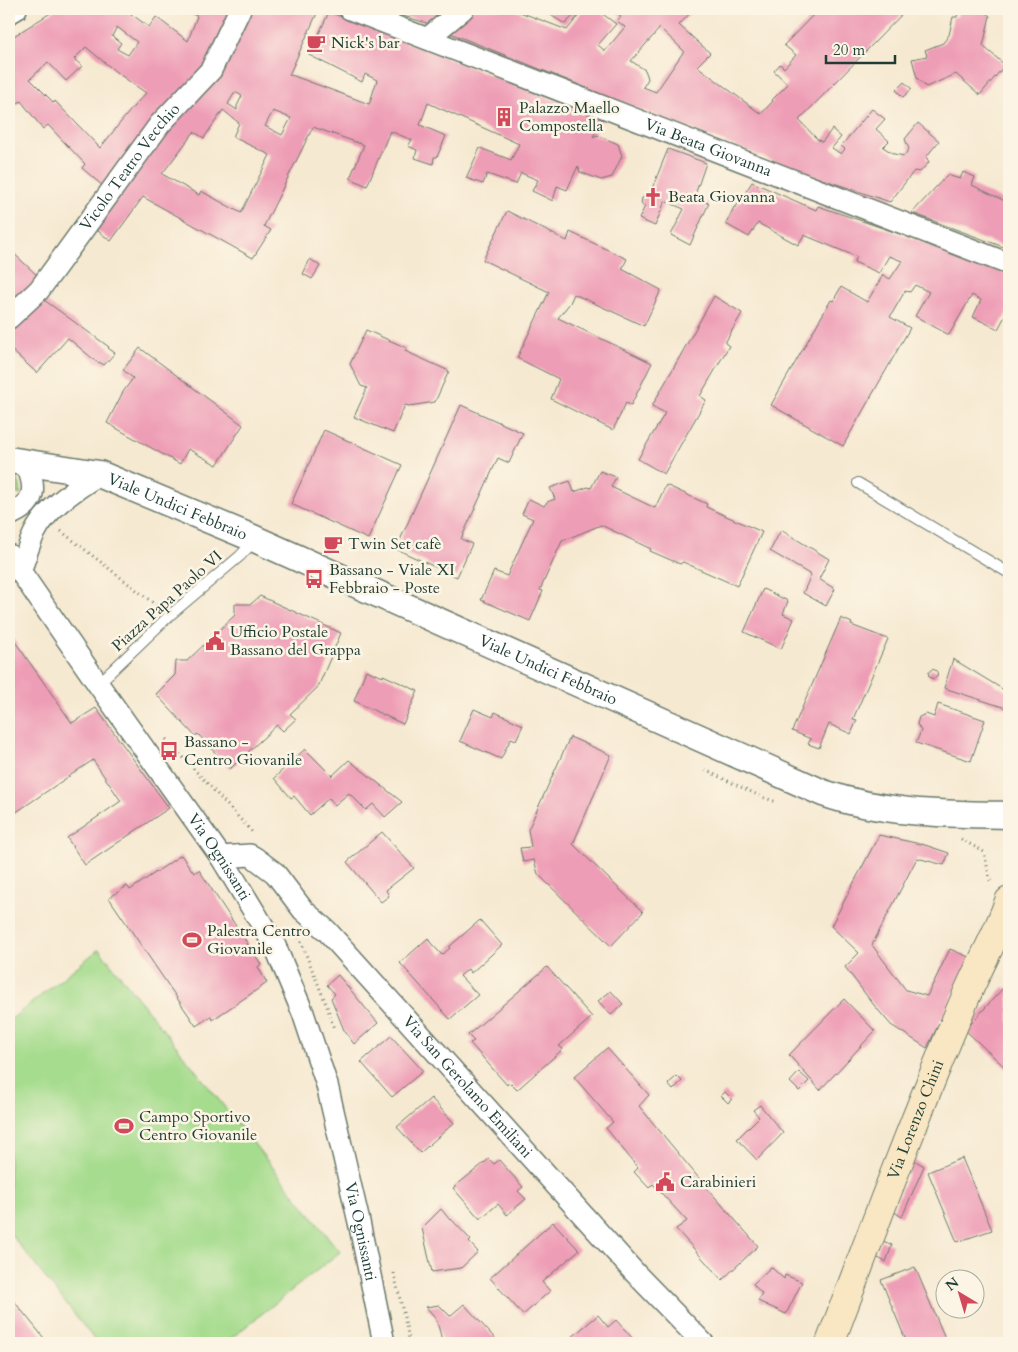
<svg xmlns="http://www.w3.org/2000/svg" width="1018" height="1352" font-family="Cardo,serif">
  <rect width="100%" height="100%" fill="#fcf5e5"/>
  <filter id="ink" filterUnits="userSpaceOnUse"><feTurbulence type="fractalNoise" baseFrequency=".02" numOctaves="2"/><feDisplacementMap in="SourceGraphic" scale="10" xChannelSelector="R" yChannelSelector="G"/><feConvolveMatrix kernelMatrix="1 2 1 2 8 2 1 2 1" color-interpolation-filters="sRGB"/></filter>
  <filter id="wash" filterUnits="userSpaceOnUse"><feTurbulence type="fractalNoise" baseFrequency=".0096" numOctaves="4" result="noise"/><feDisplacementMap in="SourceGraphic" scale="20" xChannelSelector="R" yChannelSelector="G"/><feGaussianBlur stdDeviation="1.12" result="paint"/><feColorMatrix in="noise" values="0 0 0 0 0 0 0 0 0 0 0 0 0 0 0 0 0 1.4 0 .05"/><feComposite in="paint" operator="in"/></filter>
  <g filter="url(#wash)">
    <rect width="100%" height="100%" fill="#f6e9d1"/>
    <!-- green -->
    <g fill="#a5dc8d" stroke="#628c60">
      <path d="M9 471C17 477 22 484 20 495L9 489Z"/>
      <path d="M99 949 340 1252 225 1343H97L9 1232V1021Z"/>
    </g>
    <g id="blocks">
      <!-- building -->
      <g fill="#ee9db6" fill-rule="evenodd">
        <path d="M57 9H128L127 11 149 27 156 17 188 41 197 16 179 9H234L211 57 104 187 82 168 85 164 48 125 43 129 21 101 9 109V39ZM117 27 137 42 128 55 117 49 121 43 112 36ZM86 47 116 72 146 93 133 107 100 148 55 101 54 103 30 79 48 62 66 81 82 66 74 59Z"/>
        <path d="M241 9H311L318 11 289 75 294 76 369 104 370 102 377 80 365 74 362 82 309 55 329 12 602 119 593 137 597 135 618 144 622 156 612 177 601 180 580 172 578 166 567 190 557 186 553 201 532 191 538 180 521 173 516 184 487 174 483 184 466 178 480 148 511 160 519 144 428 103 420 125 446 136 437 157H434L433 164 415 158 417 150 408 146 412 140 390 131 367 186 350 178 364 145 313 127 264 226 271 230 253 258 143 197 111 241 94 228ZM235 92 242 96 237 106V110L228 104ZM223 110 239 123 233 137 270 155 241 213 201 191 199 195 162 174 194 132 204 138ZM273 111 291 118 282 135 265 126Z"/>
        <path d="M380 9H455L433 25Z"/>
        <path d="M472 9H512L567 30 584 9H596L616 24 598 45 605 51 625 27 617 21 621 16 612 9H694L679 25 710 53 697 66 761 114 773 101 772 100 788 84 774 71 780 64 784 68 796 55 784 45 819 9H907L799 120 817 139 822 142 832 129 841 137 832 148 841 154 845 149 841 146 872 109 885 119 876 129 889 141 883 147 894 154 904 156 909 149 905 139 918 123 939 141 926 157 929 162 920 172 914 171 890 202 807 174 644 111 445 31ZM660 28 684 51 656 92 643 87 648 79 647 75 645 70 631 61Z"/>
        <path d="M554 9H580L565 24 549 14Z"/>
        <path d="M959 9H982L990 16 983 46 1005 65 980 95 956 74 926 87 917 78 912 59 927 56 925 50 943 43 949 35 953 17H957Z"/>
        <path d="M904 82 912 89 903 97 896 90Z"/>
        <path d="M668 149 706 163 694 198 709 203 690 245 671 235 684 209 665 201 655 226 639 219 645 206 641 204 642 198 649 196Z"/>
        <path d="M963 172 975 177 972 185 1009 203V249L912 213 947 175 960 179Z"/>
        <path d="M752 182 816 210 818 206 909 237 1009 275V309L998 329 973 317 981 300 972 295 949 335 915 316 929 292 915 285 910 292 905 291 890 317 910 328 843 446 771 405 831 300 833 301 841 287 867 302 883 275 890 279 902 261 889 256 879 273 854 262 857 257 804 235 798 245 758 223 749 237 726 224 734 207H736Z"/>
        <path d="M507 211 567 241 570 232 627 259 622 269 661 290 644 326 574 294 570 303 558 318 652 363 631 405 626 403 613 430 551 399 559 379 517 358 549 292 483 260Z"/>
        <path d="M9 249 39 277 9 307Z"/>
        <path d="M310 259 320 266 312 279 303 274Z"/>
        <path d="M714 296 742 313 725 343 729 346 700 396 706 400 664 474 638 459 665 413 652 406Z"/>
        <path d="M40 297 109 347 108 348 115 353 104 365 99 362 98 363 68 338 37 373 9 348V330Z"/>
        <path d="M366 330 407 348 405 351 449 371 435 402 409 406 405 405 393 433 354 417 367 388 361 386 350 364Z"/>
        <path d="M140 348 243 425 217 465 188 449 180 464 107 423 123 392 133 378 123 370Z"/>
        <path d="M461 405 523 433 509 463 498 458 461 539 472 544 457 577 396 549Z"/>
        <path d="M324 430 402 465 368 539 291 504Z"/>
        <path d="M600 471 616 477 611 487 655 508 666 485 707 504 706 507 762 532 737 586 683 562 680 564 650 551 651 549 601 525 562 541 540 590 543 591 530 621 481 600 494 571 507 576 533 519 522 514 529 499 544 506 547 502 555 499 550 488 570 481 574 492 588 487 591 488Z"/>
        <path d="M781 530 829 559 819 579 835 589 826 606 803 593 811 575 770 551Z"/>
        <path d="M763 589 788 601 783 614 794 619 781 649 744 632Z"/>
        <path d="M260 596 341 633 318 687 290 714 296 719 283 731 277 725 230 769 198 734 195 736 156 694 175 675 176 661H187L235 615V604H251Z"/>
        <path d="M841 618 852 623 851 625 888 639 853 719 857 720 851 734 829 724 819 748 808 744 811 739 792 731Z"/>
        <path d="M9 633 72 723 96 708 169 808 85 865 67 838 121 801 93 760 9 817Z"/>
        <path d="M953 659 1009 693V709L944 688Z"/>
        <circle cx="933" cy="674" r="4.5"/>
        <path d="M366 670 383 677V675L418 691 403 724 354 701Z"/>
        <path d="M938 704 985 720 971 761 916 743 921 731 917 724 919 717 926 714 934 717Z"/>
        <path d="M474 709 493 717 495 712 523 725 516 740 511 738 501 759 460 741Z"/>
        <path d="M570 737 611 755 573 844 643 912 611 946 538 874 534 860 523 862 520 848 531 847 528 830Z"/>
        <path d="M305 749 332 776 349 760 402 802 385 817 373 804 366 810 349 793 335 805 329 798 310 815 294 796 291 798 274 778Z"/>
        <path d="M382 832 414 868 386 890 389 896 381 902 347 862Z"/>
        <path d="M879 835 925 845 949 853 944 865 917 858 872 945 906 990 927 996 950 949 971 958 927 1048 891 1025 873 1004 845 967 859 953 831 926Z"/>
        <path d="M181 855 194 873 199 870 261 964 258 967 267 983 212 1020 211 1016 196 1026 109 898 127 886 130 890Z"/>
        <path d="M480 920 502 945 471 973 468 969 460 976 478 995 450 1019 400 963 428 938 430 942 442 955 450 948 449 947Z"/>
        <path d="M547 967 592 1017 559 1046 563 1049 517 1090 509 1082 507 1085 470 1043 474 1041 468 1035Z"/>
        <path d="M338 975 378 1023 354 1044 344 1030 331 998 335 994 327 985Z"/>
        <path d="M1009 986V1071L965 1030 1004 987 1007 989Z"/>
        <path d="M611 991 623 1004 611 1015 598 1001Z"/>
        <path d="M844 999 875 1031 820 1090 789 1055Z"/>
        <path d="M391 1036 423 1071 392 1097 361 1062Z"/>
        <path d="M607 1048 649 1095 639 1106 707 1188 758 1246 722 1280 676 1229 687 1221 653 1184 649 1188 634 1172 638 1168 606 1128 613 1122 574 1077Z"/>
        <path d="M799 1072 809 1081 799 1091 790 1082Z"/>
        <path d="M677 1076 682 1081 673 1090 668 1084Z"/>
        <path d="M725 1092 732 1099 728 1103 721 1096Z"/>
        <path d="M431 1098 454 1123 420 1153 397 1127Z"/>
        <path d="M760 1105 783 1133 757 1160 737 1139 759 1117 753 1110Z"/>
        <path d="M962 1158 992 1230 957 1242 928 1172Z"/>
        <path d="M489 1159 494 1164 499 1160 523 1187 518 1191 526 1199 507 1215 498 1204 480 1219 453 1188Z"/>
        <path d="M914 1160 924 1166 902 1217 893 1211Z"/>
        <path d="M441 1209 450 1220 451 1219 471 1240 469 1242 478 1252 461 1268 432 1272 422 1228Z"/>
        <path d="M553 1222 579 1250 542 1282 550 1291 523 1315 490 1278Z"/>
        <path d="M881 1240 892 1245 886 1262 876 1257Z"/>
        <path d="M771 1267 784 1279 785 1275 802 1282 786 1314 758 1301 762 1294 753 1284Z"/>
        <path d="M915 1267 945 1338 934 1343H907L881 1280Z"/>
        <path d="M9 1295 48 1343H16L9 1334Z"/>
        <path d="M464 1304 499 1343H441V1336L437 1322 434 1316 426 1307 439 1305 450 1316Z"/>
        <path d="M598 1315 608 1327 616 1320 634 1340 630 1343H565Z"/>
      </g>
    </g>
  </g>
  <g filter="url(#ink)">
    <use href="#blocks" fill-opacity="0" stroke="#6a796b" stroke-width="1"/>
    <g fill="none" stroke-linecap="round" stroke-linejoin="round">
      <!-- service casing -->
      <g stroke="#6a796b" stroke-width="12">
        <g id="service">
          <path d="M858 483 1009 573"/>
          <path d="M98 684 169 616 240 556 255 540"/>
        </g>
      </g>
      <!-- minor casing -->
      <g stroke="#6a796b" stroke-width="24">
        <g id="minor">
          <path id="s1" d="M350 9 1009 264"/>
          <path d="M9 13 16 9"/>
          <path d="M428 38 463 9"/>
          <path id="s2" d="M9 318 39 290 160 124 211 70 240 9"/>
          <path d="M9 515C37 504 37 486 25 462"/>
          <path id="s3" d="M9 555 98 684 221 857 275 946 303 1013 327 1085 359 1222 384 1343"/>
          <path d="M20 571C25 559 28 546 34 534 47 507 75 490 99 474"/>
          <path id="s4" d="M221 857 250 855 255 858 275 873 303 910 327 931 636 1274 703 1343"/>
        </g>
      </g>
      <!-- tertiary casing -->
      <g stroke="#6a796b" stroke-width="29">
        <g id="tertiary">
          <path id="s5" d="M9 460 99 474 255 539 823 793C883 814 947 814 1009 815"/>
        </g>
      </g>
      <!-- secondary casing -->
      <g stroke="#6a796b" stroke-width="30">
        <g id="secondary">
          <path id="s6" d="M830 1343C873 1229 916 1114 964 1001 978 967 997 936 1009 901"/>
        </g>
      </g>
      <!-- path -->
      <g stroke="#6a796b" stroke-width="3" stroke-dasharray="1 4" stroke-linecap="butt">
        <path d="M61 531 157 606"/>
        <path d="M166 739 254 834"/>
        <path d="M705 770 762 797 777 802"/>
        <path d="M961 839 984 852 991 884"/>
        <path d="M299 937 328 1009 334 1029"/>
        <path d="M394 1273 410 1343"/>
      </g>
      <!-- service -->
      <use href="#service" stroke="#fff" stroke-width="10"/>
      <!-- minor -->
      <use href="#minor" stroke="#fff" stroke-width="21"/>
      <!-- tertiary -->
      <use href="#tertiary" stroke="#fff" stroke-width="26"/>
      <!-- secondary -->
      <use href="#secondary" stroke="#f9e7c3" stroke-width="28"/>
    </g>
  </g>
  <!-- icons -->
  <defs>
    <g id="cafe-bare" transform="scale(1.5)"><path d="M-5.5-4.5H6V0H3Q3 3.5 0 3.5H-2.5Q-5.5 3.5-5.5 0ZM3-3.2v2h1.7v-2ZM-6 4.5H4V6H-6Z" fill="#d1495b" stroke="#fcf5e5" stroke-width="2.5" paint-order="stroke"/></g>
    <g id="building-bare" transform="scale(1.5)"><path d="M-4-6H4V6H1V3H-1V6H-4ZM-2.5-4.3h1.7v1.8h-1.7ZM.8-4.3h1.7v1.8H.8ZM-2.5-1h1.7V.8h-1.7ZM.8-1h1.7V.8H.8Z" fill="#d1495b" stroke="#fcf5e5" stroke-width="2.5" paint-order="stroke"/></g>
    <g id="church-bare" transform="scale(1.5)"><path d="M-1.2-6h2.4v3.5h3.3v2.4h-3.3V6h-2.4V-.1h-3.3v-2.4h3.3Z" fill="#d1495b" stroke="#fcf5e5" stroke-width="2.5" paint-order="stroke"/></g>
    <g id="bus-bare" transform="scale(1.5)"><path d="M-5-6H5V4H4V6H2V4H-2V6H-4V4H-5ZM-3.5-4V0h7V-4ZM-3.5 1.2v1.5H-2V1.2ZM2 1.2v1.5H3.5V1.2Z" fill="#d1495b" stroke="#fcf5e5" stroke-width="2.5" paint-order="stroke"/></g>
    <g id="civic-bare" transform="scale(1.5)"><path d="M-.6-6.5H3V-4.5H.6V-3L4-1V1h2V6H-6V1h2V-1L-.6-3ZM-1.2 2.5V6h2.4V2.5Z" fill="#d1495b" stroke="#fcf5e5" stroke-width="2.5" paint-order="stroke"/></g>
    <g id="stadium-bare" transform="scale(1.5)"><path d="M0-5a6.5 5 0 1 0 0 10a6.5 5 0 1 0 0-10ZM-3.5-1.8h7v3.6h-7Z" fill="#d1495b" stroke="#fcf5e5" stroke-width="2.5" paint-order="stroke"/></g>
  </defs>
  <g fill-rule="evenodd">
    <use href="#cafe-bare" x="316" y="43"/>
    <use href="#building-bare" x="504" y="117"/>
    <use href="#church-bare" x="653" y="197"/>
    <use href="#cafe-bare" x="333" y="544"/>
    <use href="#bus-bare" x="314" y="579"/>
    <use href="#civic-bare" x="215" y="641"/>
    <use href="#bus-bare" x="169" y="751"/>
    <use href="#stadium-bare" x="192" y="940"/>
    <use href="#stadium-bare" x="124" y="1126"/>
    <use href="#civic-bare" x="665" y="1182"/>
  </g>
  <g text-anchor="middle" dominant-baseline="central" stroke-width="5" stroke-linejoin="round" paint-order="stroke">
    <!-- poi labels -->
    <g font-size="16" fill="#1f3d34" stroke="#fcf5e5" text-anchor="start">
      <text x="331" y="43">Nick's bar</text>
      <text x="519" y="108">Palazzo Maello<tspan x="519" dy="18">Compostella</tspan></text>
      <text x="668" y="197">Beata Giovanna</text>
      <text x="348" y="544">Twin Set cafè</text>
      <text x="329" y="570">Bassano - Viale XI<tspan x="329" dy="18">Febbraio - Poste</tspan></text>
      <text x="230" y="632">Ufficio Postale<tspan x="230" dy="18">Bassano del Grappa</tspan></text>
      <text x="184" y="742">Bassano -<tspan x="184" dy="18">Centro Giovanile</tspan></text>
      <text x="207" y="931">Palestra Centro<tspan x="207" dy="18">Giovanile</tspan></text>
      <text x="139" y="1117">Campo Sportivo<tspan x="139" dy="18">Centro Giovanile</tspan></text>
      <text x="680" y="1182">Carabinieri</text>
    </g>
    <!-- street labels -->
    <g font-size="16" fill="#1f3d34" stroke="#fcf5e5">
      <text stroke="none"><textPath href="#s1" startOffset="384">Via Beata Giovanna</textPath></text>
      <text stroke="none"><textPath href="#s2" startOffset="194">Vicolo Teatro Vecchio</textPath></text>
      <text stroke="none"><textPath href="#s5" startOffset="176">Viale Undici Febbraio</textPath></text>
      <text transform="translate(167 601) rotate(-42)">Piazza Papa Paolo VI</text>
      <text stroke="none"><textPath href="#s5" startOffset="581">Viale Undici Febbraio</textPath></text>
      <text stroke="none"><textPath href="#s3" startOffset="368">Via Ognissanti</textPath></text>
      <text stroke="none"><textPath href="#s4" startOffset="348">Via San Gerolamo Emiliani</textPath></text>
      <text stroke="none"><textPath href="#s6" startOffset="239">Via Lorenzo Chini</textPath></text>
      <text stroke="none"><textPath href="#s3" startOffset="772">Via Ognissanti</textPath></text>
    </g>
  </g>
  <!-- margin -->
  <rect width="1018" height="1352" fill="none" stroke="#fcf5e5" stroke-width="30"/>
  <!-- north arrow -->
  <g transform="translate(960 1294) rotate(322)"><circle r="24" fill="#fcf5e5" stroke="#a4ab9e"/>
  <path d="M0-4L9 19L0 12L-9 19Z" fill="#d1495b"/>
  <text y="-8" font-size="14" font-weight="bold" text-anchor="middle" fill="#1f3d34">N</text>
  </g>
  <!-- scale -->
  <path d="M826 55v8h69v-8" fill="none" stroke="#1f3d34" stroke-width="2.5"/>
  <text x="833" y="55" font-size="15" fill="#1f3d34" stroke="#fcf5e5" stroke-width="4" paint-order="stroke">20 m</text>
</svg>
